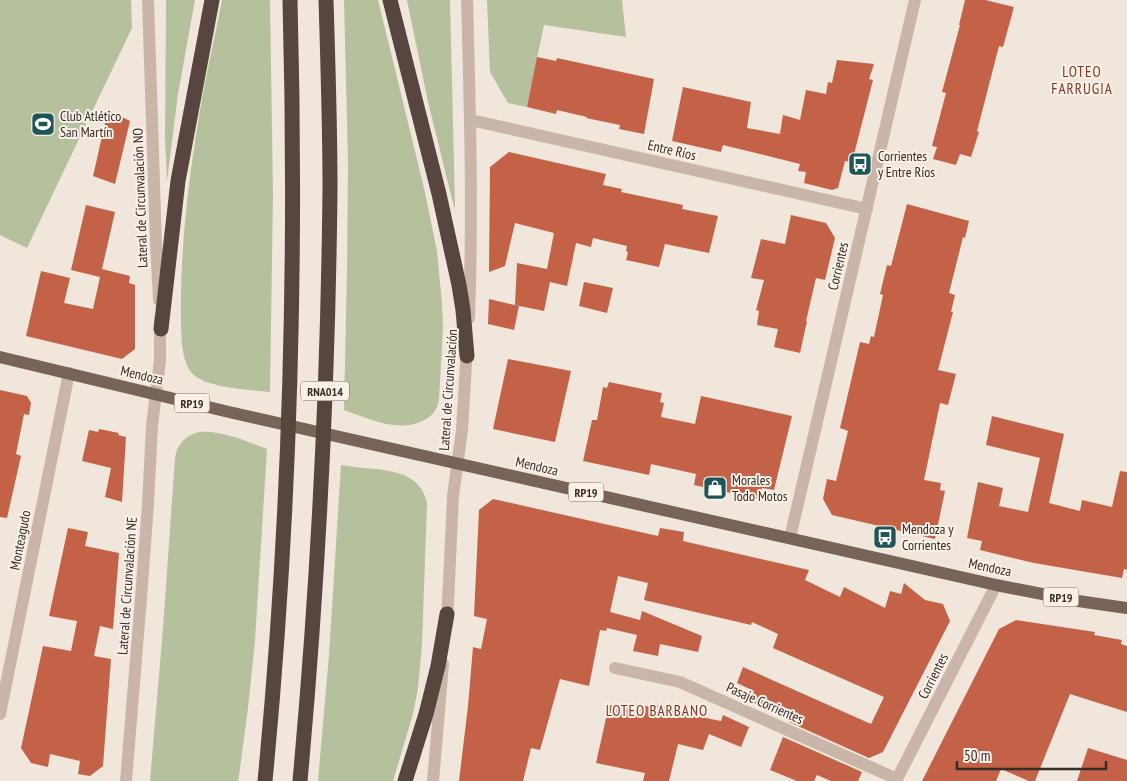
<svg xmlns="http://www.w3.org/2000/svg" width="1127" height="781" font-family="'PT Sans Narrow',sans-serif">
  <rect width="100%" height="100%" fill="#f1e6db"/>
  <!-- green -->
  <g fill="#b5c09c">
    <path d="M0 0H131L132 28 27 248 0 235Z"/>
    <path d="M166 0H195L178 94 167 181 165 137Z"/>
    <path d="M222 0H270L273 194 270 392C251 390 203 388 191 372 181 359 181 333 181 316 180 242 190 167 203 93 209 62 216 31 222 0Z"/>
    <path d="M344 0H378L424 188 437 251 442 303 443 329 439 399C437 411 432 417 420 422 396 432 367 418 344 410L347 270 348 161Z"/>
    <path d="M407 0H450L455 207H454L428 102Z"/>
    <path d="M487 0H622L626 37 544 25 527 107 508 103 490 72Z"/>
    <path d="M199 432C222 430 245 441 267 449L255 640 248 708 239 776 238 781H150L163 628 175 458C177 444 185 436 199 432Z"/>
    <path d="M341 465C353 467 364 468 376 469 399 472 421 476 427 503L422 645 418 688 413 714 393 781H318L329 655Z"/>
  </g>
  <!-- building -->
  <g fill="#c46247">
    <path d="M965 0H985L1014 7 1003 47 999 46 977 131 979 132 971 157 960 154 956 165 933 159 937 147 932 146 946 93 942 92 960 25H959Z"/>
    <path d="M537 57 556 61 557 58 654 79 644 134 619 129 620 125 586 118 587 117 557 110 556 114 527 107Z"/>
    <path d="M837 60 874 64 869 79 873 80 852 162 845 161 838 188 832 190 804 183 806 172 798 171 800 164 723 145 721 152 672 141 683 87 751 102 747 128 780 134 783 115 800 120 806 90 826 94 828 82 832 83Z"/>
    <path d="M108 110 130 121 115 184 93 176Z"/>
    <path d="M509 152 606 174 603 185 622 189 621 192 683 205 682 209 718 216 709 253 665 244 659 267 626 260 628 252 626 251 627 246 593 238 591 247 576 243 567 286 550 282 544 311 515 305 517 263 547 269 554 233 515 223 505 266 489 272 490 167Z"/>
    <path d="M907 204 969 221 965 238 963 237 949 293 955 295 951 312H953L938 370 956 374 948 405 940 403 924 480 941 483 940 490 945 491 935 539 832 515 823 499 827 479 836 481 848 431 840 428 860 342 869 344 871 336 874 337 883 295 880 294 887 265 891 266Z"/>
    <path d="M86 205 115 212 102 269 130 276 129 283 135 285V349L122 359 26 336 41 271 70 278 64 303 93 309 100 277 71 270Z"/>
    <path d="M791 215 826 223 835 238 825 280 816 278 806 321H807L800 353 774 347 778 329 757 325 759 311 756 310 764 280 751 278 761 239 785 244Z"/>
    <path d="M584 282 613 288 607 313 579 306Z"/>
    <path d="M489 299 519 306 514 330 488 324Z"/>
    <path d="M508 359 571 371 555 442 493 429Z"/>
    <path d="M609 382 662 393 660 402 664 403 661 417 695 424 701 396 792 416 774 490 762 488 758 499 694 485 696 474 651 464 649 475 583 461 592 420H597L603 387 607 388Z"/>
    <path d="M0 390 27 396 31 403 29 415 24 414 16 454 21 456 7 518 0 517Z"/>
    <path d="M992 416 1064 434 1049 503 1080 511 1082 500 1112 507 1120 471 1127 472V570L1124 569 1122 578 1034 563 980 550 982 541 967 538 978 482 1003 488 999 506 1028 512 1040 458 986 445Z"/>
    <path d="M99 429 119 433 118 435 126 437 122 502 105 497 111 468 82 461 89 430 98 432Z"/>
    <path d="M493 499 658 536 660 528 684 532 683 541 809 570 805 580 840 597 844 587 885 608 890 591 901 594 904 583 925 600 943 604 950 621 883 752 869 758 789 722 790 720 750 701 754 691 737 683 743 667 871 724 884 697 773 648 778 634 752 622 751 625 644 600 648 583 618 576 610 612 640 620 642 611 702 636 698 652 660 644 658 656 633 651 637 635 607 628 606 631 600 630 589 686 560 679 540 750 531 748 523 781H459L468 706 473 647 481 649 487 619 474 616 479 510Z"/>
    <path d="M68 528 88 532 85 546 119 553 113 629 100 626 94 656 111 659 103 766 90 776 78 774 80 761 50 754 48 767 31 763 21 748 43 646 71 651 77 621 49 616Z"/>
    <path d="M1016 620 1095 632 1094 635 1122 640 1121 644 1127 646V712L1070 694 1035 781H1029L1001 769 996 781H922L999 629Z"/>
    <path d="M636 704 651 707 652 704 685 712V714L721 721 723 715 749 727 741 747 709 734 703 750 678 744 669 781H643L645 773 596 763 609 705 635 710Z"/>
    <path d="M783 737 862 772 858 781H831L817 775 814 781H797L770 770Z"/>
    <path d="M1088 748 1127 760V781H1077Z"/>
  </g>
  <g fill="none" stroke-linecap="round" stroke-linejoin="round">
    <!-- minor -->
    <g stroke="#c9b6a8" stroke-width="12">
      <path d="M148 0 156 244 159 300"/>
      <path d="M467 0C470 106 473 212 469 318"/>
      <path d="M471 120 867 209"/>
      <path d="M790 538 915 0"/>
      <path d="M447 624 453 496 462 430 467 348"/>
      <path d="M615 668 680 682 897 779"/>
      <path d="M0 714 69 373"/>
      <path d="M126 781 141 598 148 504 152 426 160 360V320"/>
      <path d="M433 781 443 664"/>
      <path d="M896 781 996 585"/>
    </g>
    <!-- major -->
    <path stroke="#786359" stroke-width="12" d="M0 357 229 412 996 585 1078 601 1127 608"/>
    <!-- highway -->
    <g stroke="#57463f" stroke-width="15">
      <path d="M390 0 439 194 459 285 463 310 467 356"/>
      <path d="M161 329 178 181 212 0"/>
      <path d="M265 781C290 522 297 260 290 0"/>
      <path d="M300 781C318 584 328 386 330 189 330 126 328 63 326 0"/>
      <path d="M405 781 426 714 438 666 447 614"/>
    </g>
  </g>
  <!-- icons -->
  <defs>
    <g id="stadium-square" transform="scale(1.25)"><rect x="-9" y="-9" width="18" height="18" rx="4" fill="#1e5557" stroke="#f9f1e8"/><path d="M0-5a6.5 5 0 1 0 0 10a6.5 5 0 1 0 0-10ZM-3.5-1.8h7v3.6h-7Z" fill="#fff"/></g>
    <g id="bus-square" transform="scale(1.25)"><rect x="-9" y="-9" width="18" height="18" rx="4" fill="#1e5557" stroke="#f9f1e8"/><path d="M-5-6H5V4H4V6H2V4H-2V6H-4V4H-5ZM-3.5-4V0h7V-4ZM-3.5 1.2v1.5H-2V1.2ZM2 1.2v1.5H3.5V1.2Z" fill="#fff"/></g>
    <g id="shop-square" transform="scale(1.25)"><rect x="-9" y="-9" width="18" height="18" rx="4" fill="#1e5557" stroke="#f9f1e8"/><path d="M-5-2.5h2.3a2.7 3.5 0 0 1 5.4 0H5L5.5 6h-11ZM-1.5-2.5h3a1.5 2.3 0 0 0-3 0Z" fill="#fff"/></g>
  </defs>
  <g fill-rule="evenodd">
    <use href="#stadium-square" x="43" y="124"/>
    <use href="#bus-square" x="860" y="164"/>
    <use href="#shop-square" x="715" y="488"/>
    <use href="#bus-square" x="885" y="537"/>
  </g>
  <g text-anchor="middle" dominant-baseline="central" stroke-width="4" stroke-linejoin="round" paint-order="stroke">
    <!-- shield labels -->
    <g fill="#f9f1e8" stroke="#706762" stroke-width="1">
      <rect x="301" y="381.5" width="48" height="19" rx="4"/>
      <rect x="174.5" y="393.5" width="35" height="19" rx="4"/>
      <rect x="568.5" y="482.5" width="35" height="19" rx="4"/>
      <rect x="1043.5" y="587.5" width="35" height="19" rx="4"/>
    </g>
    <g font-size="12" font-weight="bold" fill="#362c28">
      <text x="325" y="391">RNA014</text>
      <text x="192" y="403">RP19</text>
      <text x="586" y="492">RP19</text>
      <text x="1061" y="597">RP19</text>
    </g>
    <!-- poi labels -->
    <g font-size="14" fill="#362c28" stroke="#f9f1e8" text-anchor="start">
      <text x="60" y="116">Club Atlético<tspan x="60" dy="16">San Martín</tspan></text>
      <text x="878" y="156">Corrientes<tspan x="878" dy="16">y Entre Ríos</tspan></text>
      <text x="732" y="480">Morales<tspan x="732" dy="16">Todo Motos</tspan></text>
      <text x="902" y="529">Mendoza y<tspan x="902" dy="16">Corrientes</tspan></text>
    </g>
    <!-- street labels -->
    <g font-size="14" fill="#362c28" stroke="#f9f1e8">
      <text transform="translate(672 150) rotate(13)">Entre Ríos</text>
      <text transform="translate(140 198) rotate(-92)">Lateral de Circunvalación NO</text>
      <text transform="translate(838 266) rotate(-77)">Corrientes</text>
      <text transform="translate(142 375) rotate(13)">Mendoza</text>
      <text transform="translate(448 390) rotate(-86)">Lateral de Circunvalación</text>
      <text transform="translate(537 466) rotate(13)">Mendoza</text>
      <text transform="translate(20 540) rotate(-79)">Monteagudo</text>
      <text transform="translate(990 567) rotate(12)">Mendoza</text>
      <text transform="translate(127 586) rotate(-86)">Lateral de Circunvalación NE</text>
      <text transform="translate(933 676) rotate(-63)">Corrientes</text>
      <text transform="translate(765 703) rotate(24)">Pasaje Corrientes</text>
    </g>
    <!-- neighbourhood labels -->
    <g font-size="15" letter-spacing="1" fill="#833722" stroke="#f9f1e8">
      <text x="1082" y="71">LOTEO<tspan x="1082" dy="17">FARRUGIA</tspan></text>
      <text x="657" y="710">LOTEO BARBANO</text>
    </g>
  </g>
  <!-- scale -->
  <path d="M957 761v8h149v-8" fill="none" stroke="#362c28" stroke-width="2.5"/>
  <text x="964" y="761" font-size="15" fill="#362c28" stroke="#f9f1e8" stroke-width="4" paint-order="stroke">50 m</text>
</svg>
